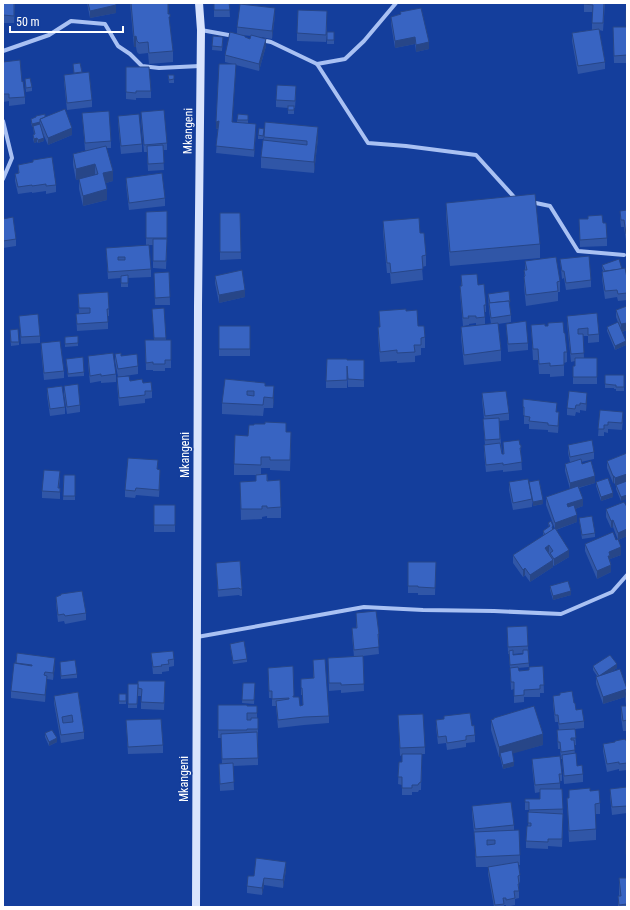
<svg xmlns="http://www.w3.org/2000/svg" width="630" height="910" font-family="'Roboto Condensed',sans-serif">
  <rect width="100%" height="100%" fill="#143e9c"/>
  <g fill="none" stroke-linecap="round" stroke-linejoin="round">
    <!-- street -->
    <g stroke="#a9c1f3" stroke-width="4">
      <path d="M201 30 234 36"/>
      <path d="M261 40 271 42 317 64 345 59 364 41 396 3"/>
      <path d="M3 51 49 35 71 21 105 24 118 46 130 54 142 66 159 68 200 66"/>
      <path d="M317 64 368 143 406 146 476 155 515 198 517 199"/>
      <path d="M3 121 12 158 3 179"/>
      <path d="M531 202 550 206 578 251 624 255"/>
      <path d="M197 637 314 616 364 607 423 610 494 611 561 614 612 592 627 575"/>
    </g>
    <!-- secondary -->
    <path stroke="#d9e4fd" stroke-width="8" d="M196 907 198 306 201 30 199 3"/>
  </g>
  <!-- wall -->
  <g fill="#3056a7" fill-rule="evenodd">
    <path d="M3 3H15L14 23H3Z"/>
    <path d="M87 3H116V13L90 18Z"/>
    <path d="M130 3H169V12L168 13 173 51V62L149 64 148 53 139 54 137 52 136 47H134Z"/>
    <path d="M214 3H229L230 17H214Z"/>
    <path d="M584 3H605L603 31 599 30 605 62V69L578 74 572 41V33L592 30V12H584Z"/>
    <path d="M627 3V63H614L613 35 626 27V11H627Z"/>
    <path d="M400 14 429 49 416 52 415 44 395 48 391 24V17Z"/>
    <path d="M275 15 272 39 261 37 266 46 259 71 236 65 232 122 237 123V120L248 115V124L256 131 254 157 216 153 218 129H216L233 64 225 62V55L237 34V27ZM241 35 251 36 250 39 245 37Z"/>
    <path d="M327 18V32H334V44H327V36L326 42 297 41V33Z"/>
    <path d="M213 36 223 37 222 51 212 50Z"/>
    <path d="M3 62 22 82 25 97V104L9 106V101L3 102Z"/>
    <path d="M80 63 82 73 92 100V107L67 110 64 82V75L74 74 73 64Z"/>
    <path d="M126 67 151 91V98H136V100L126 99Z"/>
    <path d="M168 75 174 79V83H169Z"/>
    <path d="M25 79 32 87V91L26 92Z"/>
    <path d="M296 93 295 108H294V114H288V108L276 107V100Z"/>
    <path d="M141 112 167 143V150H163L164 170 148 171 147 152H144L141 119Z"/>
    <path d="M82 113 111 141V148H106L113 181 106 183 107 200 83 206 79 189V179L76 180 73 165V154L88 150H85Z"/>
    <path d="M118 116 142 144V152L121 154 118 123Z"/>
    <path d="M45 117 72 135 48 145 41 129 44 141 38 143 37 142 34 143 33 138V135L34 134 33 127H32L31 122V119Z"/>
    <path d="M258 135 318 138 314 173 261 168V157L264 137 263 139H258Z"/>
    <path d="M33 160 56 185V192L46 194V191L32 193V192L18 194 15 181V174L18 173V165L33 162Z"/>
    <path d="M126 178 165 198V206L129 210 126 185Z"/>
    <path d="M446 203 540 244V258L450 266 446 216Z"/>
    <path d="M627 210V241H626L624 227H621L620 218V211Z"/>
    <path d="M167 211V245L166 269 153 268V245H146V212Z"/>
    <path d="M220 213H240L241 259 220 260Z"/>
    <path d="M3 219 16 239V246L3 248Z"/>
    <path d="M579 219 603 223 607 238V246L580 247Z"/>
    <path d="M383 221 420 233 426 255V266L422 267 423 280 391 284 390 273H387L383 232Z"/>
    <path d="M106 248 151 269V277L128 278V287H121V278L108 279Z"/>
    <path d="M560 259 591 280V287L566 290 564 278 562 279Z"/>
    <path d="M525 261 560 281V292H558V301L526 306 524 287V270H525Z"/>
    <path d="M602 265 622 269 627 278V300L618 301 617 297 605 299 602 279V272L603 271 602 268Z"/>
    <path d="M169 272 170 305H155L154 273Z"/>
    <path d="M461 275 478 285 486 305V312H485V324H491L489 311 488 294 510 302V306H509L511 315V322L498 324 501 350V361L464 365 461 338V327L476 325V323L469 324V325L463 326 460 293V286H461Z"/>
    <path d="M215 276 245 297 219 303 215 283Z"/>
    <path d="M78 294 109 309V316H108V329L77 331 76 314H79Z"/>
    <path d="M627 306V330L622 332 626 342H627V351L626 345 615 350 607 331V327L619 325 616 317V310Z"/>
    <path d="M152 309 166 338V340H171V368H165V371H153V370H146L145 340H154Z"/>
    <path d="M379 311H406L418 326 425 337V348H421V355L415 356V362L397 363V361L380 362 378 338V327H380Z"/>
    <path d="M19 316 40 336V343L21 344Z"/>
    <path d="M567 316 599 334V342L588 343V336H583L584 358H597V384H573V366H575V361L571 362 567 323Z"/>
    <path d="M506 324 528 343V350L508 352Z"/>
    <path d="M531 325 545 326 564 333 567 352V362L564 363V376L550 377V374H539L538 360H533Z"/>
    <rect x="219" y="326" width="31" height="30"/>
    <path d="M10 333 19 342V345L11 346Z"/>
    <path d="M78 336V346L65 347V337Z"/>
    <path d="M41 343 64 371V378L44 380 41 350Z"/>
    <path d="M115 354 121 356 138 366V374L118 377 115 361Z"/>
    <path d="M88 356 116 374V382L101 383V381L90 383 88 364Z"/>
    <path d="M66 359 84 372V376L68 377Z"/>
    <path d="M347 360H364V387H348L347 373V388H326V381Z"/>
    <path d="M605 375H624V391H616V389H614V388H605Z"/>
    <path d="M117 377 130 381 143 383 152 391V398L145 399V403L119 406 117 384Z"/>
    <path d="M248 382 265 386 274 397 273 408H264L263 416 222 414V403Z"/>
    <path d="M64 386 80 405V412L67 414 64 394Z"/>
    <path d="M47 388 65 407V414L50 416 47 395Z"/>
    <path d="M482 393 509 413V420L499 421 502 454H503V442L520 445 521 448V456L522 470 503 472V470L486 472 484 453 485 445 483 419H484L482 400Z"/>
    <path d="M587 401 586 411 580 410V413L576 412 575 416 567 415V408Z"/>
    <path d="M523 407 557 412 559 420 558 433 548 432V430L529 429V424H524V415H523Z"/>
    <path d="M600 410 623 419 622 430 608 429V433L604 432V436H598Z"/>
    <path d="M286 432 291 442 290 471 270 470V468H261V474L267 475 268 481 281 507V518H267V516L262 517V519L241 520 240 482 256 481V475H234V464L248 436Z"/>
    <path d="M568 445 594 452V459L581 462 582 464 595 483 579 488 583 506 575 509 577 522 556 530 569 557 554 566 553 565V567L530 582 525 575 523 577 513 563V555L544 536 543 534V531L549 527 548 523 553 529H555L546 505V497L570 489 565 471V464L570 462 568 453Z"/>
    <path d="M627 453 621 501 616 489V485L614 483H613L607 468V461Z"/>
    <path d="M158 469 160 477 159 497 136 495 135 498 125 497V490Z"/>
    <path d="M64 475H75V500H63Z"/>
    <path d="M60 478 59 488H60V499L42 498V491Z"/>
    <path d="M509 482 529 484 543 504 533 506 532 500V507L513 510 509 490Z"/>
    <path d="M596 482 613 497 601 501 596 486Z"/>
    <rect x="154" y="505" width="21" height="27"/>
    <path d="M627 507V536L618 540 613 527 611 528 606 517V509Z"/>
    <path d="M579 518 595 533V537L582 539Z"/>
    <path d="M585 544 621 555 610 559 611 572 597 579 585 551Z"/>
    <path d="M408 562H436L435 595H418V593H408Z"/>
    <path d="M216 563 242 589V596H240L239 595 218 597Z"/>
    <path d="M550 586 571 595 553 600 550 590Z"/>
    <path d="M56 597 86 613V620L65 624 64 621 58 622 56 604Z"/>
    <path d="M356 613 379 634V642H378L379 654 363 656 364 691 341 693V690L329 691 328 658 354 657 352 636V628H356Z"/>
    <path d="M527 626 529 667 518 668 519 671 529 670 543 666 544 693H540V697H524V702L514 703V689L511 690 510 668 509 654H508L507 627ZM523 653V655H513V654Z"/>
    <path d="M230 644 247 659V662L233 664Z"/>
    <path d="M17 653 55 666 53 680 47 679 45 702 11 698V691Z"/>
    <path d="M151 653 174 659V666L169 667V671L162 672V674H153Z"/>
    <path d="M313 660 329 716V723L304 725 278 728 276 706H272V698H269L268 668 293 666 294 697 300 706H303L302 695H301V679L313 678Z"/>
    <path d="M60 666 77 674V678L61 679Z"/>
    <path d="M593 666 617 668 609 673 627 690V731H623L621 717V706H626L625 697 603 704 596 684V677L597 676 593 670Z"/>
    <path d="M138 681 165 689 164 710 141 709V696H138Z"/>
    <path d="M243 683H255L254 704 242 703Z"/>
    <path d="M128 684H138L137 708H128Z"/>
    <path d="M78 692 84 732V739L61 743 54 703V696Z"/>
    <rect x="119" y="694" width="7" height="10"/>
    <path d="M553 696 574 703 576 710 584 721V728L575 729 576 745H574L575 754 577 766 583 774V782L564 784 562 759H561L560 749H558L557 730H559L558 722H555L553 704Z"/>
    <path d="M218 705 257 706V718H258V765L233 766 234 790 220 791 219 764H222L221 738H218Z"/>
    <path d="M398 715 425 747V754H422L421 790H419L418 792H412V795H402V785L398 784 399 762H402V755L400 756Z"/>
    <path d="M444 716 472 726 475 735V742L466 743V747L447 750 446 743 438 744 436 727V720L444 719Z"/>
    <path d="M494 718 543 745 512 753 514 766 503 769 500 757H499L491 730V720L494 719Z"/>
    <path d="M126 720 163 745V753L128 754Z"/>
    <path d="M45 733 57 742 49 746 45 737Z"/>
    <path d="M625 740H627V770L619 771V769L607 772 603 751V744Z"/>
    <path d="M532 759 562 774V781H560V789H562L563 814V822L562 847 548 846V849L526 848V841L528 826 529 812V810H525V799H540V792L535 793 532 766Z"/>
    <path d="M627 787V813L612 815 610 796V789Z"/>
    <path d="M569 790 590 791 600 803V814H596V840L569 842 567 798H569Z"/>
    <path d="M472 806 514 825V830L520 855V865H519L520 875V882L519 883V898L515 899V905L506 907V905H504V907H494L488 874V867H489H476L474 833 472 814Z"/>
    <path d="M627 825V861H626V841Z"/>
    <path d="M286 870 283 888 264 885 262 895 247 893V886L254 876Z"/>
    <path d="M619 878H627V907H618V896H619Z"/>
  </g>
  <!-- shaded-wall -->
  <g fill="#274688">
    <path d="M167 3H169V12L167 13Z"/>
    <path d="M116 5V13L90 18V11Z"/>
    <path d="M275 8V15L272 39V31Z"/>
    <path d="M136 36V47H134V37Z"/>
    <path d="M415 37V44L395 48V41Z"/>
    <path d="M266 39V46L259 71V64Z"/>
    <path d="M429 42V49L416 52V45Z"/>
    <path d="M236 64V72L232 129V122Z"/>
    <path d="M219 121V128L216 129V122Z"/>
    <path d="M40 122V125L32 127V124Z"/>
    <path d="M256 124V131L254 157V150Z"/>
    <path d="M318 127V138L314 173V162Z"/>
    <path d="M72 128V135L48 145V138Z"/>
    <path d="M37 138V142L34 143V139Z"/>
    <path d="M44 138V141L38 143V140Z"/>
    <path d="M95 164V175L76 180V169Z"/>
    <path d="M113 171V181L103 184V173Z"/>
    <path d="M107 189V200L83 206V196Z"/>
    <path d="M245 290V297L219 303V295Z"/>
    <path d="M627 323V330L621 332V324Z"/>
    <path d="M626 341V345L615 350V346Z"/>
    <path d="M274 386V397L273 408V398Z"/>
    <path d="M587 393V401L586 411V404Z"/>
    <path d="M559 412V420L558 433V426Z"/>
    <path d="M160 470V477L159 497V490Z"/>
    <path d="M627 474V481L615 486V478Z"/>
    <path d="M595 476V483L570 490V483Z"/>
    <rect x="613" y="476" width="1" height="7"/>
    <path d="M613 493V497L601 501V497Z"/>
    <path d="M627 495V499L621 501V497Z"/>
    <path d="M583 499V506L567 512V504Z"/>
    <path d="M543 500V504L533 506V502Z"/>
    <path d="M577 515V522L555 530V523Z"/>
    <path d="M613 520V527L611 528V521Z"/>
    <path d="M627 529V536L618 540V533Z"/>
    <path d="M549 545V552L545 555V548Z"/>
    <path d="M621 547V555L610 559V563L608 556 609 552Z"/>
    <path d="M569 550V557L554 566V559Z"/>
    <path d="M553 560V567L530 582V575Z"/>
    <path d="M611 565V572L597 579V571Z"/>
    <path d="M525 568V575L523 577V570Z"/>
    <path d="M571 591V595L553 600V596Z"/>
    <path d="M55 658V666L53 680V673Z"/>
    <path d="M617 664V668L599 679V676Z"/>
    <path d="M47 676V683L45 702V695Z"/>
    <path d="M627 689V696L625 690V697L603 704V697Z"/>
    <path d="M543 734V745L501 757 500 753V757H499V747Z"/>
    <path d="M57 738V742L49 746V742Z"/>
    <path d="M514 762V766L503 769V765Z"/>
    <path d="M286 862V870L283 888V880Z"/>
    <path d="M264 878V885L262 895V888Z"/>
  </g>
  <!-- building -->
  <g fill="#3864c2" stroke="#274688" fill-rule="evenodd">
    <path d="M3 3H14V16L3 15Z"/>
    <path d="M88 3H116V5L90 11Z"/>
    <path d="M131 3H168V14H170V17H169L173 51 149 53 148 42 139 43 137 41 136 36 134 37Z"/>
    <path d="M214 3H229L230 10H214Z"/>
    <path d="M584 3H604L603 23H592L593 5 584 4Z"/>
    <path d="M240 4 275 8 272 31 237 27Z"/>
    <path d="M421 8 429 42 416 45 415 37 395 41 391 17 401 14 400 12Z"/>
    <path d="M298 10 327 11 326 35 297 33Z"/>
    <rect x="626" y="11" width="1" height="14"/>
    <path d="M613 27H627V55L614 56Z"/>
    <path d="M599 29 605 62 578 66 572 33Z"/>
    <path d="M230 32 245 36V37L250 39 251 35 266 39 259 64 225 55Z"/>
    <rect x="327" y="32" width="7" height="8"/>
    <path d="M213 36 223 37 222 47 212 46Z"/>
    <path d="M20 60 22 82 23 81 25 97 9 98V94H3V62Z"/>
    <path d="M80 63 82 72 74 73 73 64Z"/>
    <path d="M219 64H236L232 122 256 124 254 150 216 146 219 121 216 122Z"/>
    <path d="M126 67H149L151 91H136V93L126 92Z"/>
    <path d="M89 72 92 100 67 103 64 75Z"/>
    <path d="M168 75H174V79L169 80Z"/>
    <path d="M30 78 32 87 26 88 25 79Z"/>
    <path d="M277 85 296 86 295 101 276 100Z"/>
    <rect x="288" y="106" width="6" height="4"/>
    <path d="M65 109 72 128 48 138 40 119Z"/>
    <path d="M164 110 167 143 144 145 141 112Z"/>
    <path d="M109 111 111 141 85 143 82 113Z"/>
    <path d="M45 114V117L40 119V122L32 124 31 119 36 117V116Z"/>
    <path d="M139 114 142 144 121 146 118 116Z"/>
    <path d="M238 114 248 115V120H237Z"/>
    <path d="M265 122 318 127 314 162 261 157 263 140 307 145V141L264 137Z"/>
    <path d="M40 124 44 138 38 140 37 138 34 139 33 135 35 134 33 126Z"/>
    <path d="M259 128 264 129 263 136 258 135Z"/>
    <path d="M163 145 164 163 148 164 147 146Z"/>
    <path d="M106 146 113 171 103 173 107 189 83 196 79 179 98 174 95 164 76 169 73 154Z"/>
    <path d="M52 157 56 185 46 186V184L32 186V185L18 187 15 174 19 173 18 165 33 162V160Z"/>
    <path d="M162 173 165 198 129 203 126 178Z"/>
    <path d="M535 194 540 244 450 252 446 203Z"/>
    <path d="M627 210V234H626L624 220H621L620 211Z"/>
    <path d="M167 211V238H146V212Z"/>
    <path d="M220 213H240L241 252H220Z"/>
    <path d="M602 215 603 223H606L607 238 580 240 579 219H588V216Z"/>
    <path d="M13 217 16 239 3 241V219Z"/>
    <path d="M419 218 420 233H424L426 255 422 256 423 269 391 273 390 263H387L383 221Z"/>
    <path d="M153 239H167L166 261H153Z"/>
    <path d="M149 245 151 269 108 272 106 248ZM118 257H125V260H118Z"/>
    <path d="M589 256 591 280 566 283 564 271H562L560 259Z"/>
    <path d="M556 257 560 281 557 282 558 291 526 295 524 277 525 276 524 270H527L525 261Z"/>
    <path d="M619 259 622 269 605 271 602 265Z"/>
    <path d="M625 268 627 278V293L618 294 617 290 605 291 602 272Z"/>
    <path d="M242 270 245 290 219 295 215 276Z"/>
    <path d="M169 272 170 297 155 298 154 273Z"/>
    <path d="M477 274 478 285 484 284 486 305H484L485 317 476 318V316H468L469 318H463L460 286H462L461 275Z"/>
    <path d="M128 275V283H121V276Z"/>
    <path d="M509 291 510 302H509V301L490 303 488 294Z"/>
    <path d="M108 292 109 309H107L108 322 77 324 76 314 90 313V308H79L78 294Z"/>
    <path d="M509 301 511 315 491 318 489 303Z"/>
    <path d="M627 306V323L621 324 616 310Z"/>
    <path d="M164 308 166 338H154L152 309Z"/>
    <path d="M406 309V311L417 310 418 326H424L425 337 421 338V345H414L415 352 397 353V350L380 352 378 327H380L379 311Z"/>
    <path d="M597 313 599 334 588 335V328L578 329V334H583L584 353 571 354 567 316Z"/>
    <path d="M38 314 40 336 21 337 19 316Z"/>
    <path d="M526 321 528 343 508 344 506 324Z"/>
    <path d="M563 322 564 333H565L567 352H564V365L550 366V363L539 364 538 349H533L531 325 545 324V326H548V323Z"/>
    <path d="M618 322 626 341 615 346 607 327Z"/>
    <path d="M498 323 501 350 464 355 461 327Z"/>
    <rect x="219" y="326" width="31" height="23"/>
    <path d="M18 329 19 342H11L10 330Z"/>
    <path d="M78 336V343L65 344V337Z"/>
    <path d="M145 340H171V360H165V364H153V362L146 363Z"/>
    <path d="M60 341 64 371 44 373 41 343Z"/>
    <path d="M113 353 116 374 101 376V374L90 376 88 356Z"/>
    <path d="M121 353V356L137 354 138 366 118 369 115 354Z"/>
    <path d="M83 357 84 372 68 374 66 359Z"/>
    <path d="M575 358H597V377H573V366H575Z"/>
    <path d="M327 359H347V360H364V380L348 379 347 366V380L326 381Z"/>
    <path d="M605 375H624V387H616V385H614L605 384Z"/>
    <path d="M129 376 130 381 142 379 143 383 151 382 152 391H145V395L119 398 117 377Z"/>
    <path d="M225 379 265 383V386H274L273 398 264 397 263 405 222 403ZM247 391H254V396L247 395Z"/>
    <path d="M78 384 80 405 67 407 64 386Z"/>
    <path d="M62 386 65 407 50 409 47 388Z"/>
    <path d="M506 391 509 413 485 416 482 393Z"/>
    <path d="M569 391 587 393 586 404 580 403V405H576L575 409 567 408Z"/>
    <path d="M523 399 557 403 556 412H559L558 426 548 425V423L529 421 530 417 524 416V407H523Z"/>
    <path d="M600 410 623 412 622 423 608 422V425H604V429H598Z"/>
    <path d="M499 418 500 439 485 440 483 419Z"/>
    <path d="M265 422 286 423V432H291L290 460H270V457H261V465L234 464 235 435 248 436 249 425H254V424H265Z"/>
    <path d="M519 440 520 445H521V448H520L522 462 503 465V463L486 465 484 445 500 443 502 454H504L503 442Z"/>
    <path d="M592 440 594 452 570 457 568 445Z"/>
    <path d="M627 453V474L615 478 614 476H613L607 461Z"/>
    <path d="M128 458 158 460 157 469 160 470 159 490 136 488 135 491 125 490Z"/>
    <path d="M581 459 582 464 591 461 595 476 570 483 565 464Z"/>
    <path d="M44 470 60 471 58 488H60V492L42 491Z"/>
    <path d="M267 474V481L280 480 281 507 267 508V506H262V509H241L240 482 256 481V475Z"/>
    <path d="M64 475H75V496H63Z"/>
    <path d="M608 478 613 493 601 497 596 482Z"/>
    <path d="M528 479 532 499 513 503 509 482Z"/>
    <path d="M539 480 543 500 533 502 529 482Z"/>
    <path d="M627 481V495L621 497 616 485Z"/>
    <path d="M578 486 583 499 567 504 568 507 574 505 577 515 555 523 546 497Z"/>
    <path d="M624 502 627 507V529L618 533 613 520 611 521 606 509Z"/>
    <rect x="154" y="505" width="21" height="20"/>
    <path d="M592 516 595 533 582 535 579 518Z"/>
    <path d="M551 521 553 526 552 527 553 530 545 535 543 531 550 526 548 523Z"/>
    <path d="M555 528 569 550 554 559 550 553 553 551 549 545 545 548 553 560 530 575 525 568 523 570 513 555Z"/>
    <path d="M613 532 616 540 618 539 621 547 609 552 610 556H608L611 565 597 571 585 544Z"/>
    <path d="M240 561 242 589H240L239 588 218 590 216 563Z"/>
    <path d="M408 562H436L435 588 418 587V586H408Z"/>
    <path d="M568 581 571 591 553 596 550 586Z"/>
    <path d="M82 591 86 613 65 616 64 614 58 615 56 597 61 595V594Z"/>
    <path d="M376 611 379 634H378L379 647 354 650 352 628H357L356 613Z"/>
    <path d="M527 626 528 646 508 647 507 627Z"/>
    <path d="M244 641 247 659 233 661 230 644Z"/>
    <path d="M513 650V655L523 654V650H528L529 663 510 665 509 651Z"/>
    <path d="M173 651 174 659 168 660 169 664 161 665 162 666 153 667 151 653Z"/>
    <path d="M17 653 55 658 53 673 45 672 44 675 47 676 45 695 11 691 14 663 32 666V665L16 663Z"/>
    <path d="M610 655 617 664 599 676 593 666Z"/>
    <path d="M363 656 364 684 341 685V683H329L328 658Z"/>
    <path d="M325 659 329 716 304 717 278 720 276 701 289 699V698L272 699V691H269L268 668 293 666 294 696H293V697H299L300 706 303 705 302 688H301V679L314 678 313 660Z"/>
    <path d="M75 660 77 674 61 676 60 662Z"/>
    <path d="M543 666 544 685H540V689L524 690V695L514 696V682H511L510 668 518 667 519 671 529 670V667Z"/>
    <path d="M620 669 627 689 603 697 596 677Z"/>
    <path d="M138 681H165L164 703 141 702 142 689 138 688Z"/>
    <path d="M243 683H255L254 700H242Z"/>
    <path d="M128 684H138L137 704H128Z"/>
    <path d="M625 690H627V720L623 721 621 706H627Z"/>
    <path d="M572 691 574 703H575L576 710 582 709 584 721 559 724 558 715H555L553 696 560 695V693Z"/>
    <path d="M78 692 84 732 61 735 54 696ZM72 715 73 722 63 723 62 717Z"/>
    <rect x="119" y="694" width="7" height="7"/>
    <path d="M218 705H247V706H257V713H247V720H251V718H258V729H247V730H218Z"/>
    <path d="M534 706 543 734 499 747 491 720 494 719V718Z"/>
    <path d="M470 713 472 726 474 725 475 735 466 736V740L447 743 446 736 438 737 436 720 444 719V716Z"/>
    <path d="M423 714 425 747 400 748 398 715Z"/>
    <path d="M161 719 163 745 128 747 126 720Z"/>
    <path d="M575 729 576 738H571V740H574L575 750 561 752 560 742H558L557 730Z"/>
    <path d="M52 730 57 738 49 742 45 733Z"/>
    <path d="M257 732 258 758 222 759 221 734Z"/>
    <path d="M625 739V740H627V763L619 764V762L607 764 603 744 615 742V741Z"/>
    <path d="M512 750 514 762 503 765 500 753Z"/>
    <path d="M576 753 577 766 582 765 583 774 564 776 562 755Z"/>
    <path d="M402 754H422L421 782 419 783 418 785H412V788H402V777H398L399 762H402Z"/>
    <path d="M560 756 562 774H559L560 783 535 785 532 759Z"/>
    <path d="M233 763 234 782 220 784 219 764Z"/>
    <path d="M627 787V806L612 807 610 789Z"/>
    <path d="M590 788V791L599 790 600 803 595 804 596 829 569 831 567 798H569V790Z"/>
    <path d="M540 789H562L563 809 529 810V802H525V799H540Z"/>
    <path d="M511 802 514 825 475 829 472 806Z"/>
    <path d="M528 812 563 814 562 839H548V842L526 841 527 826H531V823H528Z"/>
    <path d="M627 825V836H626Z"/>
    <path d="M519 830 520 855 476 857 474 832ZM487 840H495V844L487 845Z"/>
    <rect x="626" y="841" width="1" height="13"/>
    <path d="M256 858 286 862 283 880 264 878 262 888 247 886 248 876H254Z"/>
    <path d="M518 862 520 875 518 876 519 884H518L519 891H514L515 898 506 900V898H503L504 904 495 905 488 867Z"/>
    <path d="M619 878H627V904L619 905 618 896H621Z"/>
  </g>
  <g text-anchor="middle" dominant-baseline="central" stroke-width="3" stroke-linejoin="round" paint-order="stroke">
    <!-- street labels -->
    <g font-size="12" fill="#fff" stroke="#143e9c">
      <text transform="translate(188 131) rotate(-89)">Mkangeni</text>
      <text transform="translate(185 455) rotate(-90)">Mkangeni</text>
      <text transform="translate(184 779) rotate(-90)">Mkangeni</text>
    </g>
  </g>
  <!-- border -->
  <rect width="630" height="910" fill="none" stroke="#ffffff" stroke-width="8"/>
  <!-- scale -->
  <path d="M10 26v6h113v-6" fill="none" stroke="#ffffff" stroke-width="2"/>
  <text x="16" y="26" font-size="12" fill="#ffffff" stroke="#143e9c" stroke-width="3" paint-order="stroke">50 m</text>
</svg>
